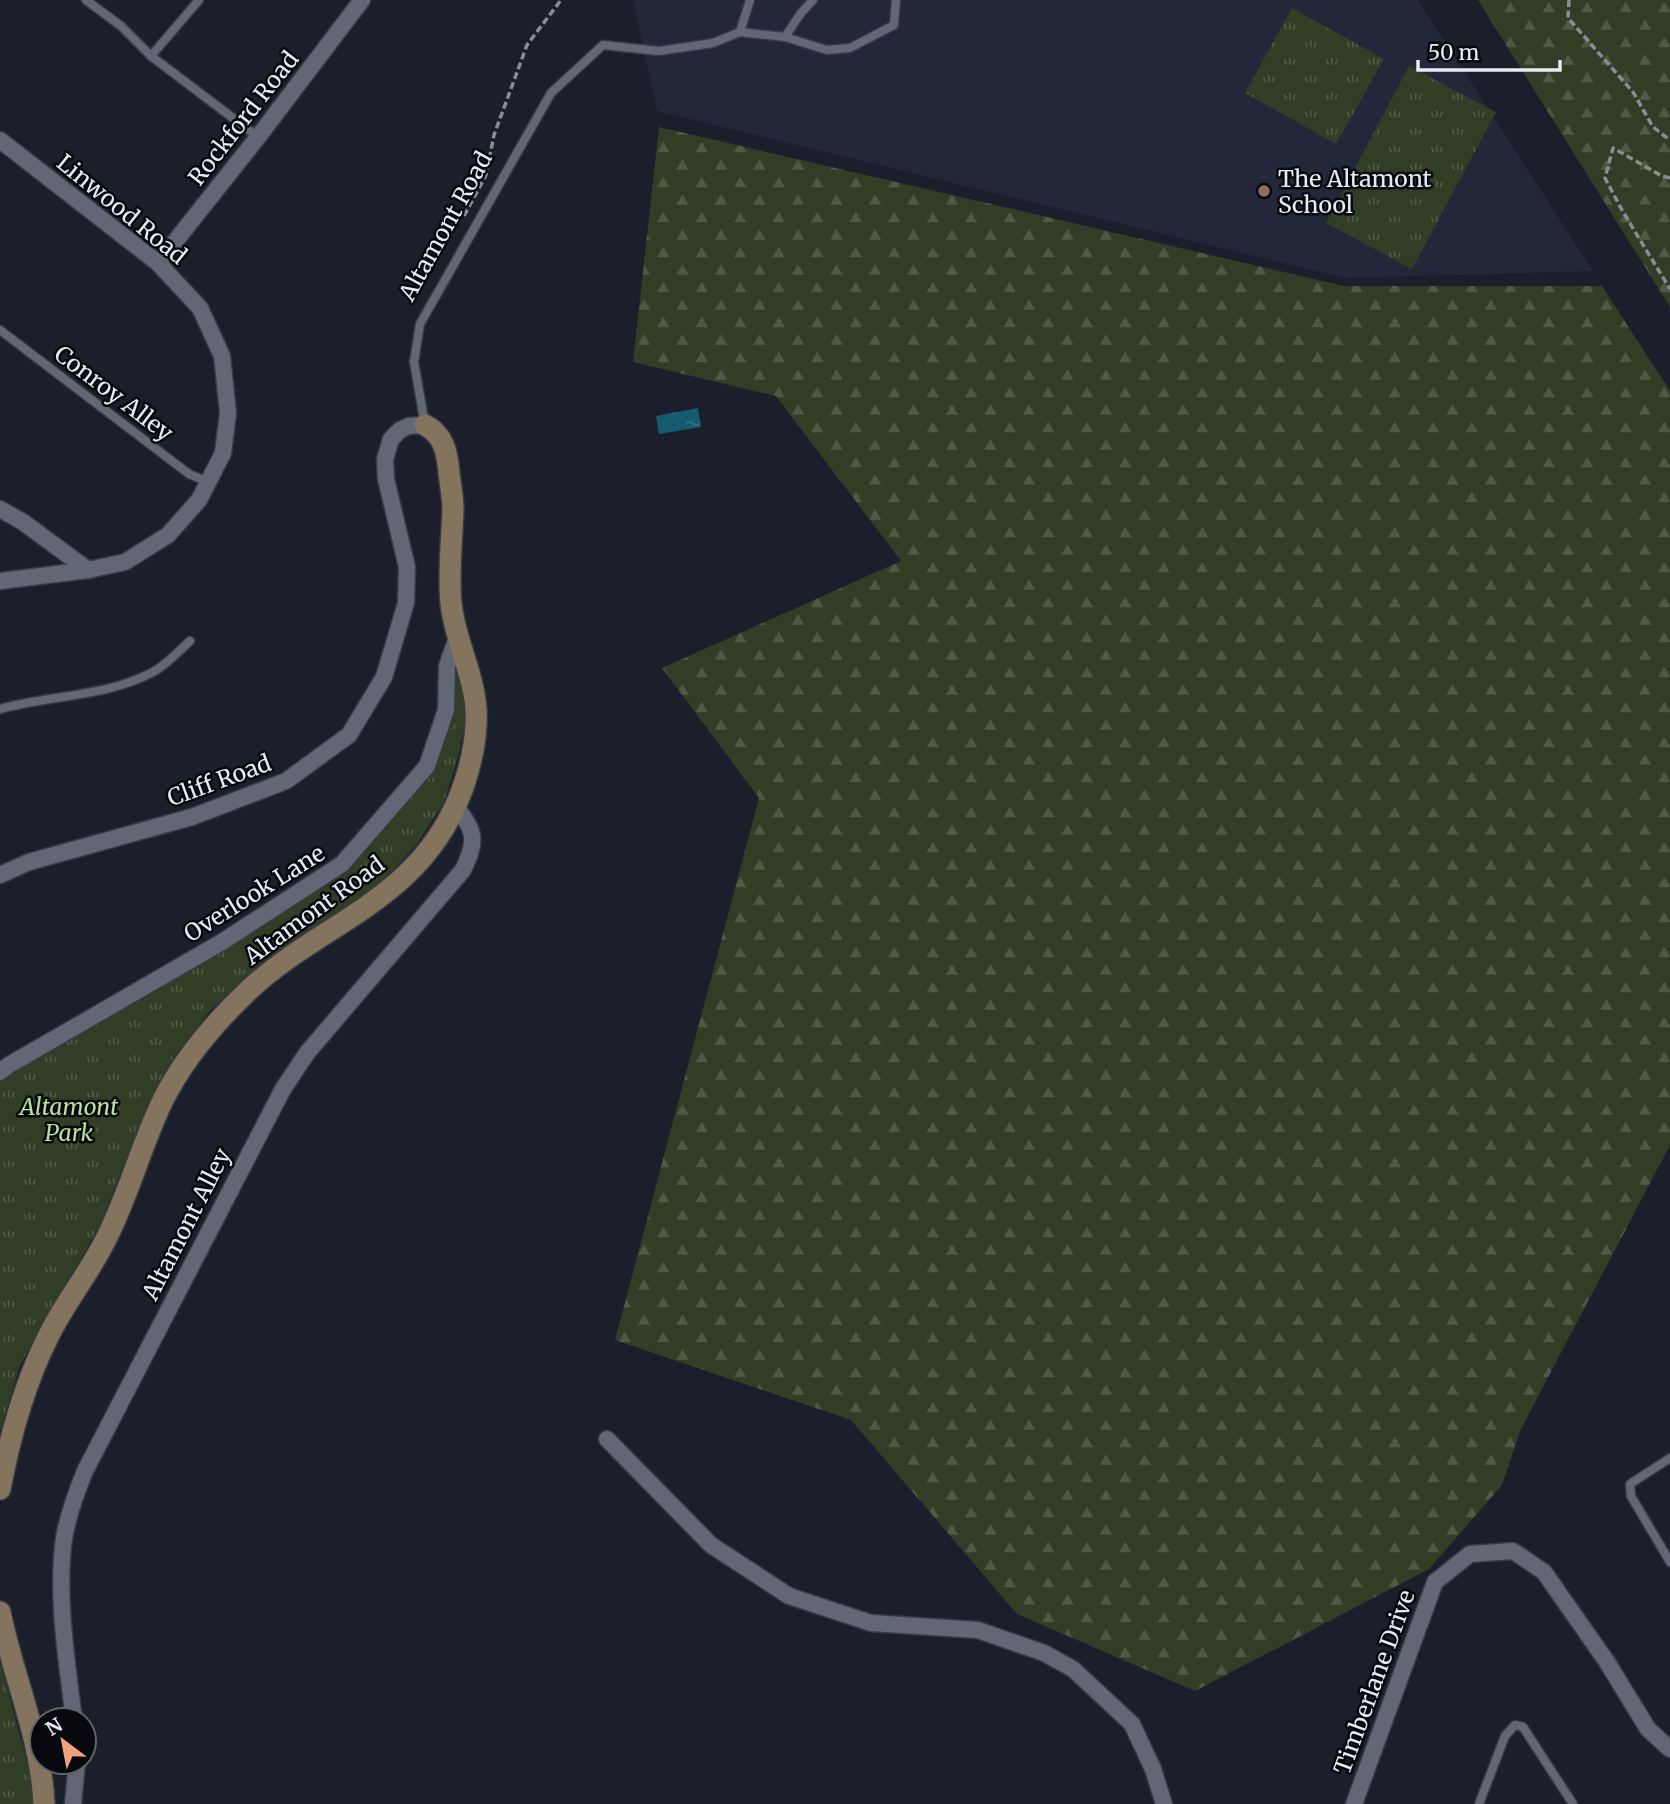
<svg xmlns="http://www.w3.org/2000/svg" width="1670" height="1804" font-family="Merriweather,serif">
  <defs>
    <pattern id="forest-firs" width="22" height="20" patternUnits="userSpaceOnUse" patternTransform="scale(1.75)"><rect width="22" height="20" fill="#303e25"/><path d="M5 1l3.5 6h-7zM16 11l3.5 6h-7z" fill="#4e5a45"/></pattern>
    <pattern id="park-tufts" width="24" height="20" patternUnits="userSpaceOnUse" patternTransform="scale(1.75)"><rect width="24" height="20" fill="#303e25"/><path d="M3 7l-1-3M5 7V3M7 7l1-3M15 17l-1-3M17 17v-4M19 17l1-3" fill="none" stroke="#4e5a45"/></pattern>
    <pattern id="water-ripples" width="26" height="14" patternUnits="userSpaceOnUse" patternTransform="scale(1.75)"><rect width="26" height="14" fill="#145b6e"/><path d="M2 4q2-2 4 0t4 0M15 11q2-2 4 0t4 0" fill="none" stroke="#367383"/></pattern>
  </defs>
  <rect width="100%" height="100%" fill="#1b1f2b"/>
  <!-- built -->
  <path fill="#222839" d="M633 0H1418L1593 271 1345 278 657 111Z"/>
  <!-- forest -->
  <g fill="url(#forest-firs)">
    <path d="M1478 0H1670V307Z"/>
    <path d="M659 127 1344 286H1602L1670 391V1145L1520 1431 1502 1485 1429 1569 1195 1691 1017 1614 851 1420 615 1340 759 798 662 668 901 561 776 396 633 362Z"/>
  </g>
  <!-- park -->
  <g fill="url(#park-tufts)">
    <path d="M1292 8 1384 59 1336 144 1245 93Z"/>
    <path d="M1409 66 1496 112 1412 269 1326 223Z"/>
    <path d="M455 669 460 672 465 704V725L458 757 444 802 417 844 383 881 355 903 244 978 209 1012 174 1057 147 1106 101 1223 20 1365 0 1432V1082L15 1070 298 902 352 865 414 795 433 767Z"/>
    <path d="M0 1661 32 1781 33 1804H0Z"/>
  </g>
  <!-- water -->
  <path fill="url(#water-ripples)" d="M698 408 701 427 659 434 656 416Z"/>
  <g fill="none" stroke-linecap="round" stroke-linejoin="round">
    <!-- lane casing -->
    <g stroke="#383b44" stroke-width="11">
      <g id="lane">
        <path d="M86 0 121 26 151 56 258 137"/>
        <path d="M740 32 785 37 827 50 850 48 894 25 896 0"/>
        <path d="M785 37 801 13 813 0"/>
        <path d="M151 56 199 0"/>
        <path d="M0 330 189 474 208 482"/>
        <path d="M425 425 414 362 420 324 551 93 603 45 659 51 713 43 740 32 750 0"/>
        <path d="M0 709C50 695 106 697 153 672 166 665 179 651 190 641"/>
        <path d="M1670 1458 1630 1484 1631 1496 1670 1562"/>
        <path d="M1479 1804 1505 1736 1515 1725 1523 1727 1573 1804"/>
      </g>
    </g>
    <!-- street casing -->
    <g stroke="#383b44" stroke-width="19">
      <g id="street">
        <path d="M0 140 158 263 200 308 222 356 228 413 223 453 199 500 168 535 125 562 88 570 0 581"/>
        <path d="M158 263 258 137 362 0"/>
        <path d="M0 509 23 522 88 570"/>
        <path d="M0 875 29 862 192 817 286 781 349 735 384 677 406 603 407 567 386 479 385 459 391 439 400 430 409 426 425 425"/>
        <path d="M0 1072 9 1065 222 942 342 864 427 766 446 710 447 666 457 638"/>
        <path d="M607 1439 711 1545 789 1596 871 1623 978 1630 1044 1653 1073 1669 1132 1724 1153 1769 1164 1804"/>
        <path d="M74 1720C67 1661 56 1597 64 1538 68 1515 76 1493 85 1471L283 1089 307 1053 463 870C477 841 476 831 455 806"/>
        <path d="M73 1804 77 1762"/>
        <path d="M1354 1804 1435 1582 1470 1554 1513 1551 1544 1572 1607 1662 1648 1729 1670 1749"/>
      </g>
    </g>
    <!-- secondary casing -->
    <g stroke="#383b44" stroke-width="24">
      <g id="secondary">
        <path d="M0 1489C10 1436 24 1384 49 1335 65 1302 90 1272 106 1239 129 1194 141 1145 163 1100 184 1058 217 1020 251 988 321 924 410 902 454 809 466 784 475 751 476 724 479 682 455 644 451 603 448 571 452 540 453 509 453 497 450 484 449 472 447 452 444 435 425 425"/>
        <path d="M0 1612C13 1677 41 1737 44 1804"/>
      </g>
    </g>
    <!-- path -->
    <g stroke="#898c96" stroke-width="3.5" stroke-dasharray="7 3.5" stroke-linecap="butt">
      <path d="M1569 0 1568 18 1633 92 1653 127 1670 140"/>
      <path d="M1670 178 1662 176 1613 148 1605 178 1623 212 1670 289"/>
      <path d="M464 216 486 175 494 135 527 45 561 0"/>
    </g>
    <!-- lane -->
    <use href="#lane" stroke="#616775" stroke-width="8"/>
    <!-- street -->
    <use href="#street" stroke="#616775" stroke-width="16"/>
    <!-- secondary -->
    <use href="#secondary" stroke="#84745d" stroke-width="21"/>
  </g>
  <!-- markers -->
  <circle fill="#8d6e63" stroke="#07090e" stroke-width="2.5" cx="1264" cy="191" r="7"/>
  <g text-anchor="middle" dominant-baseline="central" stroke-width="5" stroke-linejoin="round" paint-order="stroke">
    <!-- street labels -->
    <g font-size="23" fill="#e8ebf3" stroke="#07090e">
      <text transform="translate(243 118) rotate(-52)">Rockford Road</text>
      <text transform="translate(122 209) rotate(39)">Linwood Road</text>
      <text transform="translate(445 226) rotate(-61)">Altamont Road</text>
      <text transform="translate(114 393) rotate(37)">Conroy Alley</text>
      <text transform="translate(219 780) rotate(-20)">Cliff Road</text>
      <text transform="translate(254 893) rotate(-32)">Overlook Lane</text>
      <text transform="translate(314 910) rotate(-36)">Altamont Road</text>
      <text transform="translate(186 1224) rotate(-63)">Altamont Alley</text>
      <text transform="translate(1374 1682) rotate(-70)">Timberlane Drive</text>
    </g>
    <!-- poi labels -->
    <g font-size="23" fill="#e8ebf3" stroke="#07090e" text-anchor="start">
      <text x="1278" y="178">The Altamont<tspan x="1278" dy="26">School</tspan></text>
    </g>
    <!-- park labels -->
    <g font-size="23" font-style="italic" fill="#b8e19a" stroke="#07090e">
      <text x="69" y="1106">Altamont<tspan x="69" dy="26">Park</tspan></text>
    </g>
  </g>
  <!-- north arrow -->
  <g transform="translate(63 1741) rotate(328)"><circle r="33" fill="#07090e" stroke="#61636a" stroke-width="2"/>
  <path d="M0-5L12 26L0 18L-12 26Z" fill="#f0a279"/>
  <text y="-10" font-size="19" font-weight="bold" text-anchor="middle" fill="#e8ebf3">N</text>
  </g>
  <!-- scale -->
  <path d="M1418 60v10h142v-10" fill="none" stroke="#e8ebf3" stroke-width="3.5"/>
  <text x="1428" y="60" font-size="21" fill="#e8ebf3" stroke="#07090e" stroke-width="5" paint-order="stroke">50 m</text>
</svg>
